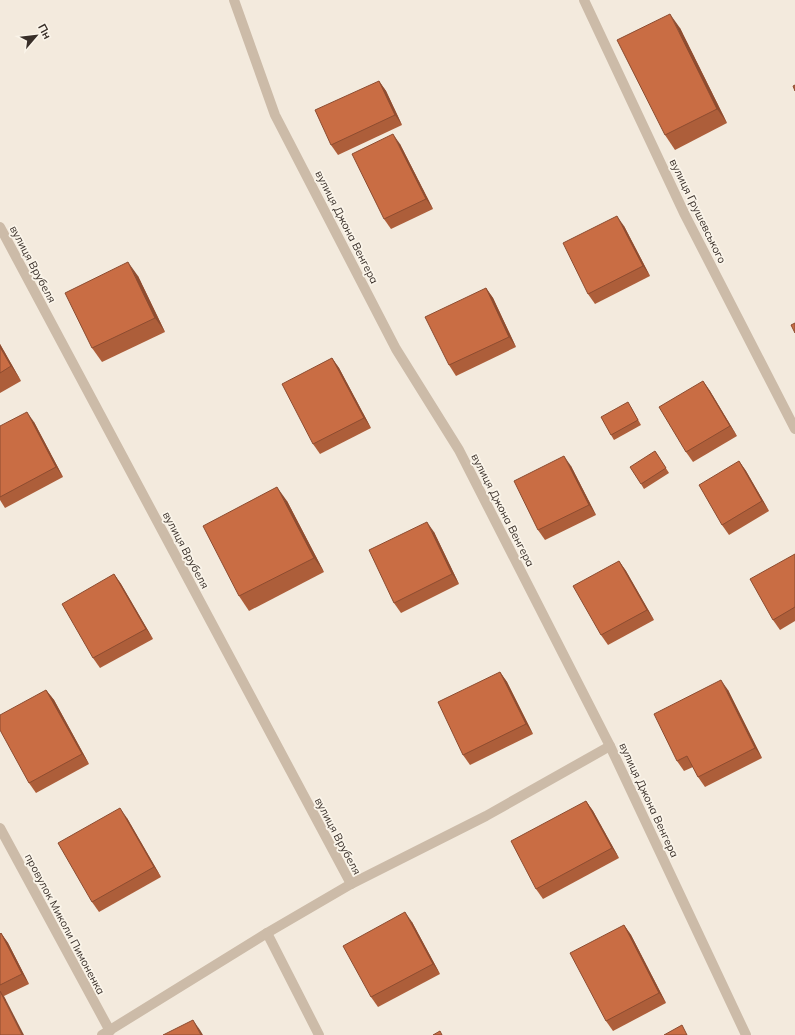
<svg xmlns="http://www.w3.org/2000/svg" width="795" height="1035" font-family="Mulish,sans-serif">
  <rect width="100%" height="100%" fill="#f3eadd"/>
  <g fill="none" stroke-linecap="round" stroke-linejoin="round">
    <!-- street -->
    <g stroke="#ccbba8" stroke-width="10">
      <path d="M234 0 275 115 396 349 459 450 610 746 746 1035"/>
      <path d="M584 0 685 215 795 429"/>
      <path d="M0 227 351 884"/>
      <path d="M0 828 110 1031"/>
      <path d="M267 933 319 1035"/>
      <path d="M102 1035 267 933 351 884 486 816 610 746"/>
    </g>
  </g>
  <!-- wall -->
  <g fill="#ad5e3a">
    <path d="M680 28 727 123 675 150 665 135Z"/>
    <path d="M379 81 386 91 402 125 338 155 331 145Z"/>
    <path d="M400 144 433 209 391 229 384 219Z"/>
    <path d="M624 226 650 276 595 304 588 294Z"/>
    <path d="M138 276 165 332 102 362 92 348Z"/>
    <path d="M486 288 493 298 516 347 456 376 449 365Z"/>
    <path d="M0 344 21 381 0 393Z"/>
    <path d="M332 358 339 368 371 428 320 454 313 444Z"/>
    <path d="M703 381 710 391 737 436 693 462 686 452Z"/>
    <path d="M631 407 641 425 614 440 611 435Z"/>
    <path d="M34 422 63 477 5 508 0 500V426Z"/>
    <path d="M655 451 669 473 644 489 641 484Z"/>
    <path d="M739 461 746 471 769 511 729 535 722 525Z"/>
    <path d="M571 466 596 515 545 540 538 530Z"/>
    <path d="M287 501 324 572 249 611 239 596Z"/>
    <path d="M434 532 459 584 401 613 394 603Z"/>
    <path d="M795 554V621L780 630 773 620Z"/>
    <path d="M619 561 626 571 654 620 608 645 601 635Z"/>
    <path d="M114 574 121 584 153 639 100 668 93 658Z"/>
    <path d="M500 672 507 682 533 734 470 765 463 755Z"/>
    <path d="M46 690 54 700 89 764 36 793 29 783Z"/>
    <path d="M728 690 762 758 705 787 698 777 693 767 684 771 677 761Z"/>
    <path d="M586 801 593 811 619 858 543 899 536 889Z"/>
    <path d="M127 818 161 877 99 912 92 902Z"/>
    <path d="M412 922 440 974 378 1007 371 997Z"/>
    <path d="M624 925 631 935 666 1003 613 1031 606 1021Z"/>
    <path d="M1 933 8 943 29 984 4 996 6 1000 0 1035V934Z"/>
  </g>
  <!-- shaded-wall -->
  <g fill="#8d4c30">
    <path d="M670 14 680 28 727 123 717 109Z"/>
    <path d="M379 81 386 91 402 125 395 115Z"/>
    <path d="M393 134 400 144 433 209 426 199Z"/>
    <path d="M617 216 624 226 650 276 643 266Z"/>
    <path d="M128 262 138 276 165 332 155 318Z"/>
    <path d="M486 288 493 298 516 347 509 337Z"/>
    <path d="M0 344 21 381 11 366 0 347Z"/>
    <path d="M332 358 339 368 371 428 364 418Z"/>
    <path d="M703 381 710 391 737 436 730 426Z"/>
    <path d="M27 412 34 422 63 477 56 467Z"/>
    <path d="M564 456 571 466 596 515 589 505Z"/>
    <path d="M739 461 746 471 769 511 762 501Z"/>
    <path d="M277 487 287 501 324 572 314 558Z"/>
    <path d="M427 522 434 532 459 584 452 574Z"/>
    <path d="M619 561 626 571 654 620 647 610Z"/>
    <path d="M114 574 121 584 153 639 146 629Z"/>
    <path d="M500 672 507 682 533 734 526 724Z"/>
    <path d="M721 680 728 690 762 758 755 748Z"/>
    <path d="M46 690 54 700 89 764 82 754Z"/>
    <path d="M586 801 593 811 619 858 612 848Z"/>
    <path d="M120 808 127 818 161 877 154 867Z"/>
    <path d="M405 912 412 922 440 974 433 964Z"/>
    <path d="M624 925 631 935 666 1003 659 993Z"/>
    <path d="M1 933 8 943 29 984 22 974Z"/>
    <path d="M0 991 6 1000 24 1035H22Z"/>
    <path d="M193 1020 200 1030 203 1035H201Z"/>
  </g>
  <!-- building -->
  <g fill="#c96d44" stroke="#8d4c30">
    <path d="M670 14 717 109 665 135 617 40Z"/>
    <path d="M379 81 395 115 331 145 315 110Z"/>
    <path d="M795 85V91L793 86Z"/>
    <path d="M393 134 426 199 384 219 352 154Z"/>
    <path d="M617 216 643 266 588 294 563 243Z"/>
    <path d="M128 262 155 318 92 348 65 293Z"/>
    <path d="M486 288 509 337 449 365 425 317Z"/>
    <path d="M795 323V333L791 325Z"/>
    <path d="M0 347 11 366 0 373Z"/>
    <path d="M332 358 364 418 313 444 282 384Z"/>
    <path d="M703 381 730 426 686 452 659 407Z"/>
    <path d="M628 402 638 420 611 435 601 417Z"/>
    <path d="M27 412 56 467 0 497V426Z"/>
    <path d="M655 451 666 468 641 484 630 467Z"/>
    <path d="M564 456 589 505 538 530 514 481Z"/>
    <path d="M739 461 762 501 722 525 699 485Z"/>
    <path d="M277 487 314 558 239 596 203 526Z"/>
    <path d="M427 522 452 574 394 603 369 550Z"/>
    <path d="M795 554V607L773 620 750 579Z"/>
    <path d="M619 561 647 610 601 635 573 586Z"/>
    <path d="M114 574 146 629 93 658 62 604Z"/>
    <path d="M500 672 526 724 463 755 438 702Z"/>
    <path d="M721 680 755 748 698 777 687 756 677 761 654 714Z"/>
    <path d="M46 690 82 754 29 783 0 730V715Z"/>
    <path d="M586 801 612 848 536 889 511 841Z"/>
    <path d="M120 808 154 867 92 902 58 843Z"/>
    <path d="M405 912 433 964 371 997 343 946Z"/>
    <path d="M624 925 659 993 606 1021 570 953Z"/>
    <path d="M1 933 22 974 0 985V934Z"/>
    <path d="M0 991 22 1035H0Z"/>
    <path d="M193 1020 201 1035H163Z"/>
    <path d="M682 1025 687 1035H664Z"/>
    <path d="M440 1031 442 1035H433Z"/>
  </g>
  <g text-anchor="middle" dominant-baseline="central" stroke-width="3.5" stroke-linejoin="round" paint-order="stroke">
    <!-- street labels -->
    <g font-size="11" fill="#382e28" stroke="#faf4e9">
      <text transform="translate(698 211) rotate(64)">вулиця Грушевського</text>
      <text transform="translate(347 227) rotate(63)">вулиця Джона Венгера</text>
      <text transform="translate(33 264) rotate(62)">вулиця Врубеля</text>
      <text transform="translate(503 510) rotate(63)">вулиця Джона Венгера</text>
      <text transform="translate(186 550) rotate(62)">вулиця Врубеля</text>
      <text transform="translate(649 800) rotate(65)">вулиця Джона Венгера</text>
      <text transform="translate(338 836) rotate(62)">вулиця Врубеля</text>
      <text transform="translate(65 924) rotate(62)">провулок Миколи Пимоненка</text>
    </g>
  </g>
  <!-- north arrow -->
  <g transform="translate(36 36) rotate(62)" stroke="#faf4e9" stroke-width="3" paint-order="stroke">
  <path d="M0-3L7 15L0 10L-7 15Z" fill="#382e28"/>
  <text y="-6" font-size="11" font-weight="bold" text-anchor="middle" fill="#382e28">Пн</text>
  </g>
</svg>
